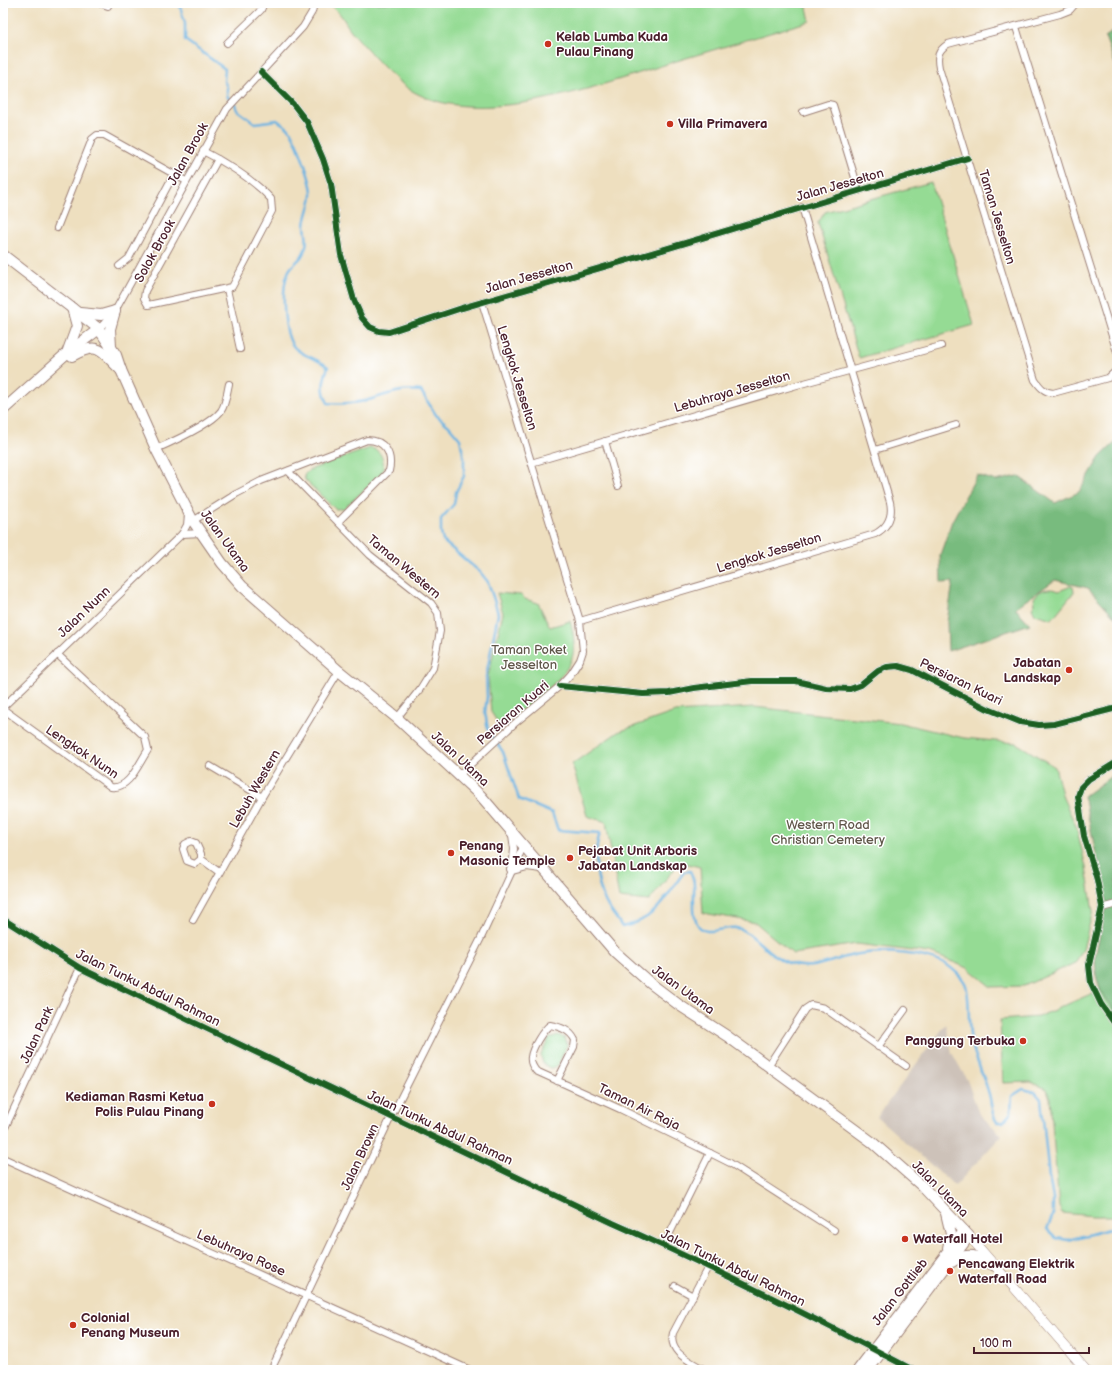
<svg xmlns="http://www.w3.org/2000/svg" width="1120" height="1373" font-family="'Balsamiq Sans',sans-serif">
  <rect width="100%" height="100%" fill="#fff"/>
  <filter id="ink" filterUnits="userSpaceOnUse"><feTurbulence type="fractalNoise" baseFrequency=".025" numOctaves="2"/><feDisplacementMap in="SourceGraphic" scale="8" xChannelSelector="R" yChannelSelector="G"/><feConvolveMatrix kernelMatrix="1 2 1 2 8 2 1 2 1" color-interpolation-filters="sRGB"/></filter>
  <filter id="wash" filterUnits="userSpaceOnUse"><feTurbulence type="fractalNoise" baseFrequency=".012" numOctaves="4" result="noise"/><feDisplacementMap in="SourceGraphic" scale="16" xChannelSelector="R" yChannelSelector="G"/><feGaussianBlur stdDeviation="0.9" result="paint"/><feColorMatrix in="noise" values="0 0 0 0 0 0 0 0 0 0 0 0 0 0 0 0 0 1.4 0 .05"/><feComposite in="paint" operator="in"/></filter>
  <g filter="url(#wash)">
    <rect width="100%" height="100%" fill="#eedfbf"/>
    <!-- industrial -->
    <path fill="#cdc2b9" d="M946 1024 952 1053 967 1080 979 1114 1002 1135 955 1186 877 1117Z"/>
    <!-- green -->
    <g fill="#95db94" stroke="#707d60">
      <path d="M331 3H806L810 21C768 34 725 46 683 59 612 81 484 131 414 92 394 81 369 51 353 33 344 23 344 15 331 6Z"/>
      <path d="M931 182 974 325 859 358 818 223 825 212Z"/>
      <path d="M370 448C383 450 386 464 381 475L343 509H335L305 480 304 475 309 470Z"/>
      <path d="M1071 586 1073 587 1074 592 1052 619 1035 614 1032 608 1035 603 1034 598C1040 589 1049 587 1059 591Z"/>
      <path d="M497 593 521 595 525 599 538 603 550 627 570 621C574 633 576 649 571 661 559 687 522 708 500 726L491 712 488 676 503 613Z"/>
      <path d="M754 707 900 723 964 738 1016 743 1055 767 1063 798 1076 826 1086 867 1093 911 1083 949 1075 963 1024 986 991 987 968 968 930 953 857 944 793 954 755 922 703 913 700 867 680 862 649 901 619 898 606 822 587 816 572 764 618 732 675 712Z"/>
      <path d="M1117 917V1216H1093L1062 1213 1059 1207 1050 1098 1047 1089 1031 1082 1003 1083 1000 1020 1038 1017 1100 990 1096 975 1095 957Z"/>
      <path d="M558 1035 565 1038 567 1045 558 1065 555 1067 550 1068 543 1064 541 1055 549 1038Z"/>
    </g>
    <!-- forest -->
    <g fill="#78bb7e" stroke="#616d54">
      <path d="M1117 29V69L1105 37Z"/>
      <path d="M1117 441V619L1088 588 1055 580 1015 608 1030 624 948 651 947 622 953 582 941 583 940 555 952 521 977 475 996 481 1018 476 1055 503 1079 492 1100 457Z"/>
      <path d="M1117 772V1014L1100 990 1096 975 1095 957 1106 903 1084 796Z"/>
    </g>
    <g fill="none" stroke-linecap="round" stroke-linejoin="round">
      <!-- stream -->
      <path stroke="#6bb3e2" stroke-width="2.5" d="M179 3 185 23V40L225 69 224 81 227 87V96L235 104 237 110 255 123 277 120C281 123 286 126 289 129 296 138 313 184 312 195 311 205 306 215 305 225 305 232 308 240 306 246 302 263 292 261 288 273 281 289 283 334 294 347 300 355 319 359 328 367 323 381 321 390 328 403 343 404 357 404 372 399 389 394 402 388 421 391L436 415 449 426 460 439 464 458V476L456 492 454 504 441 519V533L443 541 480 572 488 582 495 603 498 614 486 676 487 697 485 712 488 730 503 752 519 799 552 813 558 830 600 833C593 853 596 882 605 901 609 910 617 918 622 927 656 920 665 898 684 872L690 871C692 875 694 881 694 885 695 897 689 929 707 931 720 932 732 923 745 931 761 942 772 958 791 964 814 972 837 957 859 954 882 950 924 953 945 964 951 967 962 977 965 983 971 995 967 1024 971 1040 975 1059 984 1076 989 1094 992 1104 991 1115 997 1122H1003L1011 1113 1012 1096 1023 1089 1035 1092 1041 1099 1049 1177 1053 1198V1215L1047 1229 1056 1238 1068 1240 1117 1227"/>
    </g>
  </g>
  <g filter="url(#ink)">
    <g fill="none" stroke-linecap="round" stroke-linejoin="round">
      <!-- street casing -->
      <g stroke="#9c7f75" stroke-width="8">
        <g id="street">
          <path d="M99 3 108 6"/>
          <path d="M1076 3 1070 10 1060 14 948 44C937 51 937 57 939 68L1035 380C1040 387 1044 392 1053 393L1108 378 1117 370"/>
          <path d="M1016 27 1117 352"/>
          <path d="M227 43 261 10 264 3"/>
          <path d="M261 72 293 104 307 122 323 159 331 184 341 255 354 300 362 318 370 327 379 331 389 332 462 308 652 253 968 158"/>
          <path d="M803 112 828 104 833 105 859 191"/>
          <path d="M203 151C228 164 253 179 271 199L272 211 232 287 148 305 144 298 145 291 218 159"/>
          <path d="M57 228 92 139 97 135H104L186 181"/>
          <path d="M119 266 129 258 174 174"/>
          <path d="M227 289 240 349"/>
          <path d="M99 329 115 311 227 109 303 27 312 12 314 3"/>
          <path d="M605 441 618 486"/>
          <path d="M156 449C172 442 211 424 221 411 226 404 227 392 229 384"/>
          <path d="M875 450 956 425"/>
          <path d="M531 463 797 385 941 346"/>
          <path d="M288 471 370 555 431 603 438 613 440 631 433 668 420 689 397 718"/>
          <path d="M193 521 236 494 261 481 367 440C385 440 393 454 389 471L338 522"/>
          <path d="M182 534 201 533"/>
          <path d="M580 621 875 534C888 527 893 516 890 502L802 207"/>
          <path d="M560 686 643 694 669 693 694 688 752 681H796L826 688 850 689 861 685 878 671 887 667 898 666 912 670 988 709 1020 722 1039 725 1054 724 1117 708"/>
          <path d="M3 707 182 534 187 525 188 514"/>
          <path d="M3 709 111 787C129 790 139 763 148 750L145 737 57 654"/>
          <path d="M1117 762 1089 779 1081 787 1078 796 1084 836 1097 880 1102 907 1089 965 1091 983 1101 1004 1117 1027"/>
          <path d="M210 766 262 797"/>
          <path d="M459 775 514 724 560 686 571 674 580 660 583 651 580 621 482 302"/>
          <path d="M512 835 514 849 512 869"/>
          <path d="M191 841 196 843 201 854V859L195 864 187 861 183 849 185 844Z"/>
          <path d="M201 859 219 872"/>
          <path d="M1102 908 1117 904"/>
          <path d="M3 919 80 968 613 1223C714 1268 815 1318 913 1370"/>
          <path d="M193 920 262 797 339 671"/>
          <path d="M878 1047 905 1010"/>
          <path d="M768 1066 805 1009 811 1005 824 1008 906 1066"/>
          <path d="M557 1081 574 1047 575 1040C570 1030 561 1027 550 1025 543 1030 532 1048 531 1057 530 1063 533 1067 536 1071L620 1109 710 1153 730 1163 834 1230"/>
          <path d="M3 1132 80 968"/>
          <path d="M3 1158 470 1370"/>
          <path d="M664 1245 710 1153"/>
          <path d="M675 1286 693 1296"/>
          <path d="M3 1369 4 1370"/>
          <path d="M271 1370 391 1117 481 938 524 845"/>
          <path d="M705 1370C690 1361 668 1353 673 1333L708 1267"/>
        </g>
      </g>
      <!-- secondary casing -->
      <g stroke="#9c7f75" stroke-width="10">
        <path id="secondary" d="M969 1236 1086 1370"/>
      </g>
      <!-- primary casing -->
      <g stroke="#9c7f75" stroke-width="12">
        <g id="primary">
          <path d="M3 255 99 329 116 355 121 370 156 449 193 521 222 563 242 586 339 671 397 718 481 796 615 952 650 983 679 1005 727 1036 872 1142 922 1186 969 1236 868 1370"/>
          <path d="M80 313 101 315 115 311"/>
          <path d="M111 347 110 329 115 311"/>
          <path d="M67 353 77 326 72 308"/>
          <path d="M72 356C100 340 101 352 121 370"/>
          <path d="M3 410 67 353 99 329"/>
          <path d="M512 869 527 865 542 867"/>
          <path d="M946 1213 951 1234 948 1248"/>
          <path d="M952 1262C968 1250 979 1257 995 1266"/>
          <path d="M858 1370 964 1231"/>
        </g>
      </g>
      <!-- street -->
      <use href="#street" stroke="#fff" stroke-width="6"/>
      <!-- secondary -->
      <use href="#secondary" stroke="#fff" stroke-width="9"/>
      <!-- primary -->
      <use href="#primary" stroke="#fff" stroke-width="10"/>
      <!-- cycleway casing -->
      <g stroke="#fff" stroke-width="8">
        <g id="cycleway">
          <path d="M261 72 293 104 307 122 323 159 331 184 341 255 354 300 362 318 370 327 379 331 389 332 462 308 652 253 968 158"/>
          <path d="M560 686 643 694 669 693 694 688 752 681H796L826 688 850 689 861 685 878 671 887 667 898 666 912 670 988 709 1020 722 1039 725 1054 724 1117 708"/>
          <path d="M1117 762 1089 779 1081 787 1078 796 1084 836 1097 880 1102 907 1089 965 1091 983 1101 1004 1117 1027"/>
          <path d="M3 919 80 968 613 1223C714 1268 815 1318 913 1370"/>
        </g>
      </g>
      <!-- cycleway -->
      <use href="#cycleway" stroke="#1b5e20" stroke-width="6"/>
    </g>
  </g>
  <!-- markers -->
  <g fill="#c8321e" stroke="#fff" stroke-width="1.5">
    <circle cx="548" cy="44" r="4"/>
    <circle cx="670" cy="124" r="4"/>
    <circle cx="1069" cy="670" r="4"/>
    <circle cx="451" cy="853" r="4"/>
    <circle cx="570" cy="858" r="4"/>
    <circle cx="1023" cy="1041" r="4"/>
    <circle cx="212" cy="1104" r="4"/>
    <circle cx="905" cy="1239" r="4"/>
    <circle cx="950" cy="1271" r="4"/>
    <circle cx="73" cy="1325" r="4"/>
  </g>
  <g text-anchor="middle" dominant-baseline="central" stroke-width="3" stroke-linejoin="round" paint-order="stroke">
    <!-- poi labels -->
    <g font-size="13" font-weight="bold" fill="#4a1f2b" stroke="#fff" text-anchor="start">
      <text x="556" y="37">Kelab Lumba Kuda<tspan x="556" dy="15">Pulau Pinang</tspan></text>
      <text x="678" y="124">Villa Primavera</text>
      <text x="1061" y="663" text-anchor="end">Jabatan<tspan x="1061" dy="15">Landskap</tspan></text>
      <text x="459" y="846">Penang<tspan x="459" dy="15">Masonic Temple</tspan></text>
      <text x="578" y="851">Pejabat Unit Arboris<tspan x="578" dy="15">Jabatan Landskap</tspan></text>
      <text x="1015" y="1041" text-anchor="end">Panggung Terbuka</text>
      <text x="204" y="1097" text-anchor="end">Kediaman Rasmi Ketua<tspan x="204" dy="15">Polis Pulau Pinang</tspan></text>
      <text x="913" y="1239">Waterfall Hotel</text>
      <text x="958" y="1264">Pencawang Elektrik<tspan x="958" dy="15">Waterfall Road</tspan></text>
      <text x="81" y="1318">Colonial<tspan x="81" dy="15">Penang Museum</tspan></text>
    </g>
    <!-- street labels -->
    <g font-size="13" fill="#4a1f2b" stroke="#fff">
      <text transform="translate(188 154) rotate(-61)">Jalan Brook</text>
      <text transform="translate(840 185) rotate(-16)">Jalan Jesselton</text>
      <text transform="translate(997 217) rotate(73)">Taman Jesselton</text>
      <text transform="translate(155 251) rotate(-61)">Solok Brook</text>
      <text transform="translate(529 277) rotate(-16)">Jalan Jesselton</text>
      <text transform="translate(517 378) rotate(73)">Lengkok Jesselton</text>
      <text transform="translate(732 392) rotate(-16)">Lebuhraya Jesselton</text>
      <text transform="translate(225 541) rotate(54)">Jalan Utama</text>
      <text transform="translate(769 553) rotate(-17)">Lengkok Jesselton</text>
      <text transform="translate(404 567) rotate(40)">Taman Western</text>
      <text transform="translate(84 612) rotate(-44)">Jalan Nunn</text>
      <text transform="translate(961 682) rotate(26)">Persiaran Kuari</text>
      <text transform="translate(513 713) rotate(-41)">Persiaran Kuari</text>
      <text transform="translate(82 752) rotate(34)">Lengkok Nunn</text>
      <text transform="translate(460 759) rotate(43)">Jalan Utama</text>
      <text transform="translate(255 789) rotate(-60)">Lebuh Western</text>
      <text transform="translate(148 988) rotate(26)">Jalan Tunku Abdul Rahman</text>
      <text transform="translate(683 990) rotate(36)">Jalan Utama</text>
      <text transform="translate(37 1035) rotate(-65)">Jalan Park</text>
      <text transform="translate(639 1107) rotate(26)">Taman Air Raja</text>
      <text transform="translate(440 1128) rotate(25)">Jalan Tunku Abdul Rahman</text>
      <text transform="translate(360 1157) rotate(-65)">Jalan Brown</text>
      <text transform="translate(940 1189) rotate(45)">Jalan Utama</text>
      <text transform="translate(241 1253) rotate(24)">Lebuhraya Rose</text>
      <text transform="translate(733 1268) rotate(26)">Jalan Tunku Abdul Rahman</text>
      <text transform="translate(900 1292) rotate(-52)">Jalan Gottlieb</text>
    </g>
    <!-- park labels -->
    <g font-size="13" fill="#60574a" stroke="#fff">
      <text x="529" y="650">Taman Poket<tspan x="529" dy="15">Jesselton</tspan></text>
      <text x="828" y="825">Western Road<tspan x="828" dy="15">Christian Cemetery</tspan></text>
    </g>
  </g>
  <!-- margin -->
  <rect width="1120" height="1373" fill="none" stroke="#fff" stroke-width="16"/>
  <!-- scale -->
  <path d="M974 1347v6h115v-6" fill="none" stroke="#4a1f2b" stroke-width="2"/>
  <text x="980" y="1347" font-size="12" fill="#4a1f2b" stroke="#ffffff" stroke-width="3" paint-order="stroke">100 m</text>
</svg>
